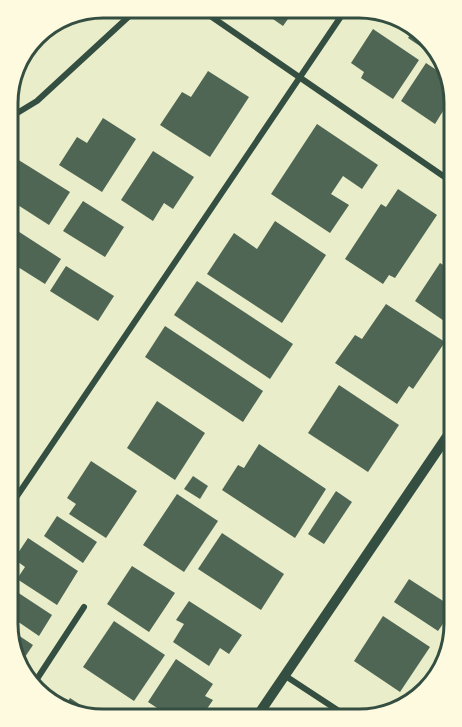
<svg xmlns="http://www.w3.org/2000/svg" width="462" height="727" font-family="'Open Sans',sans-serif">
  <rect width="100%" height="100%" fill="#e9edc9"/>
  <!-- building -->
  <g fill="#4f6655">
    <path d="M257 8 263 9H295L283 26Z"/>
    <path d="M415 27H417L442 61 408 38Z"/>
    <path d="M373 29 419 60 393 99 361 78 364 72 351 63Z"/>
    <path d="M426 63 447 77 448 103 435 124 401 101Z"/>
    <path d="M208 71 249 97 210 157 160 125 182 92 191 97Z"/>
    <path d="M103 118 136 139 102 192 59 165 77 137 87 143Z"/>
    <path d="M317 124 378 165 362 189 343 176 331 194 349 205 330 233 271 194Z"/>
    <path d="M153 151 194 177 173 209 164 203 153 221 121 200Z"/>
    <path d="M17 159 70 192 49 225 10 200 9 171Z"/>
    <path d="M398 189 437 215 395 278 389 275 383 284 345 259 381 204 386 207Z"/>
    <path d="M83 201 124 227 105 257 63 231Z"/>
    <path d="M275 221 326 255 282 323 207 274 234 233 257 249Z"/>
    <path d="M10 226 61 259 45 284 10 262Z"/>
    <path d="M440 263 450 269V325L415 301Z"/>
    <path d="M66 266 114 296 98 321 50 291Z"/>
    <path d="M10 275 19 281 11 294Z"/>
    <path d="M197 281 293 344 270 379 174 315Z"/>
    <path d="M386 304 445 342 413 389 409 386 397 404 335 363 355 335 362 339Z"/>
    <path d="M165 326 263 391 243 422 145 357Z"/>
    <path d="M339 385 399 425 368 472 308 433Z"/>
    <path d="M157 401 205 433 175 480 127 448Z"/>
    <path d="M259 444 326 489 295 538 222 490 238 465 244 468Z"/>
    <path d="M91 461 137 491 106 538 69 514 76 504 67 498Z"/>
    <path d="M193 476 208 486 200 499 184 489Z"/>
    <path d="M336 491 352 502 324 544 308 534Z"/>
    <path d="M177 494 218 521 184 572 143 545Z"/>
    <path d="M57 516 97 542 83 563 44 536Z"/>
    <path d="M222 533 284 574 261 610 198 569Z"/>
    <path d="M28 538 78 571 57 605 17 579 25 567 14 559Z"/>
    <path d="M132 566 175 593 149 632 107 604Z"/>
    <path d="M409 579 454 608 438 631 394 602Z"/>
    <path d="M14 590 52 615 39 636 14 619Z"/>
    <path d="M189 601 242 635 229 654 220 648 209 666 173 642 184 624 176 620Z"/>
    <path d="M383 616 430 647 400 692 354 661Z"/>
    <path d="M114 621 165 655 134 701 83 667Z"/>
    <path d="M15 633 33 645 23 660 15 654Z"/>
    <path d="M176 659 213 684 205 696 213 700 202 716 171 717 148 702Z"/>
    <path d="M70 698 96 715 93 719 64 708Z"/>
  </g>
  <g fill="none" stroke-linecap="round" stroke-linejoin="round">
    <!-- minor -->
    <g stroke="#344e41" stroke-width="6">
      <path d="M195 8 206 13 449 180"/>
      <path d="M9 118 37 101 138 8"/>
      <path d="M13 502 346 9"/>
      <path d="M284 675 342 713"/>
      <path d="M33 685 84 607"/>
    </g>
    <!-- tertiary -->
    <path stroke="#344e41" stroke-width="10" d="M258 715 452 429"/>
  </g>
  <!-- crop -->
  <path d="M0 0H462V727H0ZM103 18H359A85 85 0 0 1 444 103V624A85 85 0 0 1 359 709H103A85 85 0 0 1 18 624V103A85 85 0 0 1 103 18Z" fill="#fefae0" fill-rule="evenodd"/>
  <path fill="none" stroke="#344e41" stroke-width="3" d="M103 18H359A85 85 0 0 1 444 103V624A85 85 0 0 1 359 709H103A85 85 0 0 1 18 624V103A85 85 0 0 1 103 18Z"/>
</svg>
